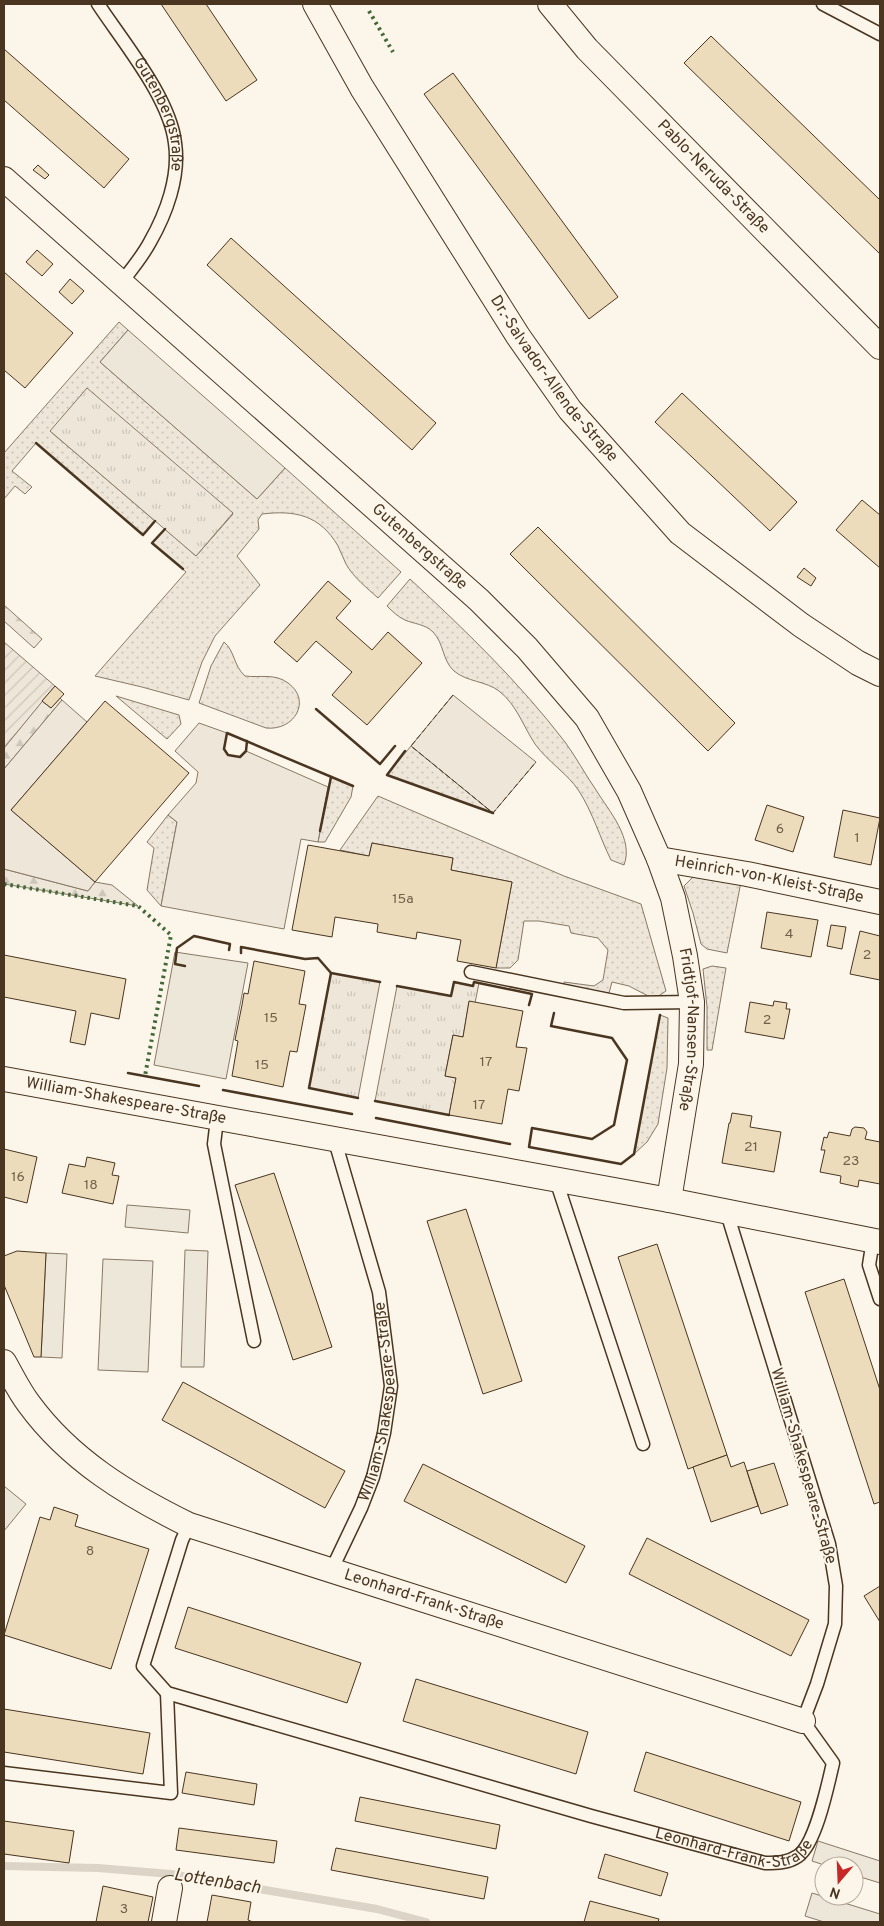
<svg xmlns="http://www.w3.org/2000/svg" width="884" height="1926" font-family="Overpass,sans-serif">
  <defs>
    <pattern id="grass-dots" width="8" height="8" patternUnits="userSpaceOnUse" patternTransform="scale(1.25)"><rect width="8" height="8" fill="#ede6d9"/><path d="M2 2h.1M6 6h.1" fill="none" stroke="#cdc6ba" stroke-width="1.8" stroke-linecap="round"/></pattern>
    <pattern id="forest-firs" width="22" height="20" patternUnits="userSpaceOnUse" patternTransform="scale(1.25)"><rect width="22" height="20" fill="#ede6d9"/><path d="M5 1l3.5 6h-7zM16 11l3.5 6h-7z" fill="#cdc6ba"/></pattern>
    <pattern id="park-tufts" width="24" height="20" patternUnits="userSpaceOnUse" patternTransform="scale(1.25)"><rect width="24" height="20" fill="#ede6d9"/><path d="M3 7l-1-3M5 7V3M7 7l1-3M15 17l-1-3M17 17v-4M19 17l1-3" fill="none" stroke="#cdc6ba"/></pattern>
    <pattern id="garden-furrows" width="10" height="10" patternUnits="userSpaceOnUse" patternTransform="scale(1.25)"><rect width="10" height="10" fill="#ede6d9"/><path d="M-1 1l2-2M0 10L10 0M9 11l2-2" fill="none" stroke="#cdc6ba"/></pattern>
  </defs>
  <rect width="100%" height="100%" fill="#fbf6e9"/>
  <!-- grass -->
  <g fill="url(#grass-dots)" stroke="#887966">
    <path d="M119 322 128 330 100 362 257 499 285 468 401 572 378 598C367 588 353 577 346 564 343 558 341 552 338 546 320 515 295 510 262 514L258 520 259 529 237 556 260 585 215 636 202 662 189 700 142 687 95 676 186 572 152 543 165 529 196 556 233 514 50 431 155 521 143 535 36 443 12 471 32 487 25 494 15 486 4 499V453Z"/>
    <path d="M410 579C465 630 519 682 565 742 576 757 585 774 596 790 609 811 634 839 624 865L611 860C600 838 593 813 579 791 567 773 548 762 535 744 523 726 517 705 499 691 486 681 467 682 454 671 442 660 444 643 433 632 425 624 414 624 405 620 398 617 392 611 387 606Z"/>
    <path d="M224 642C235 651 233 665 245 676 260 678 275 673 288 683 312 700 295 731 266 728L199 703 211 666Z"/>
    <path d="M116 696 179 715 181 724 167 739Z"/>
    <path d="M411 746 493 813 387 775Z"/>
    <path d="M331 777 353 786 351 797 325 842H318Z"/>
    <path d="M378 796 564 876 641 904 666 991 654 999 629 986 612 982 609 993 564 986V982L594 986 603 980 608 950 598 938 571 933 569 926 539 921H524L518 960 510 968H496L512 882 451 870 453 858 372 843 369 856 340 850Z"/>
    <path d="M168 815 177 822 161 906 147 890 154 848 147 842Z"/>
    <path d="M702 874 741 882 727 953 707 949 701 944 693 913 684 886 693 877Z"/>
    <path d="M712 966 726 968 712 1050H707V1007L703 969Z"/>
    <path d="M660 1015 668 1018 667 1068 658 1124 647 1142 634 1154Z"/>
  </g>
  <!-- forest -->
  <g fill="url(#forest-firs)" stroke="#887966">
    <path d="M4 605 42 639 34 648 4 621Z"/>
    <path d="M60 698 62 700 4 769V748L42 701 51 708Z"/>
    <path d="M4 869 88 891 95 882 112 885 138 906 4 884Z"/>
  </g>
  <!-- park -->
  <g fill="url(#park-tufts)" stroke="#887966">
    <path d="M87 388 233 513 196 556 50 431Z"/>
    <path d="M331 973 380 982 358 1098 309 1088Z"/>
    <path d="M454 982 473 986 474 982 479 983 475 1003 469 1002 463 1037 453 1035 445 1076 456 1078 449 1115 375 1101 397 986 451 996Z"/>
  </g>
  <!-- garden -->
  <path fill="url(#garden-furrows)" stroke="#887966" d="M4 642 55 686 4 748Z"/>
  <!-- pitch -->
  <g fill="#ede6d9" stroke="#887966">
    <path d="M453 695 536 762 493 813 411 746Z"/>
    <path d="M62 700 87 722 11 810 95 882 88 891 4 869V769Z"/>
    <path d="M199 723 227 733 224 749 228 755 240 757 246 751 328 787 318 842 301 839 284 929 161 906 177 822 168 815 196 783 198 772 175 751Z"/>
  </g>
  <!-- parking -->
  <g fill="#ede7d9" stroke="#887966">
    <path d="M128 330 285 468 257 499 100 362Z"/>
    <path d="M175 952 248 963 226 1079 154 1065Z"/>
    <path d="M127 1205 190 1210 188 1233 125 1227Z"/>
    <path d="M185 1250 208 1251 204 1367H181Z"/>
    <path d="M46 1253 67 1254 62 1358 41 1357Z"/>
    <path d="M103 1259 153 1261 148 1372 98 1370Z"/>
    <path d="M4 1486 26 1504 4 1531Z"/>
    <path d="M818 1841 880 1861V1883L854 1875V1866H827L812 1861Z"/>
    <path d="M812 1893 880 1914V1922H824L805 1916Z"/>
  </g>
  <g fill="none" stroke-linecap="round" stroke-linejoin="round">
    <!-- stream -->
    <path stroke="#dcd4c6" stroke-width="8" d="M4 1866 98 1868 171 1874 377 1909 426 1922"/>
  </g>
  <!-- building -->
  <g fill="#ecdcbc" stroke="#4a3520">
    <path d="M161 4H206L257 80 226 101Z"/>
    <path d="M711 36 880 200V254L684 63Z"/>
    <path d="M4 49 129 159 104 188 4 100Z"/>
    <path d="M453 73 618 297 589 319 424 94Z"/>
    <path d="M38 165 49 175 45 179 33 170Z"/>
    <path d="M231 238 436 423 412 450 207 265Z"/>
    <path d="M37 250 53 264 42 276 26 262Z"/>
    <path d="M4 272 73 333 25 388 4 370Z"/>
    <path d="M70 279 84 291 72 304 59 292Z"/>
    <path d="M682 393 797 502 770 531 655 422Z"/>
    <path d="M862 500 880 515V568L836 530Z"/>
    <path d="M538 527 735 723 708 751 510 554Z"/>
    <path d="M804 568 816 578 811 586 797 577Z"/>
    <path d="M328 581 351 601 336 618 372 650 388 632 422 663 367 725 332 695 352 672 316 641 297 662 274 642Z"/>
    <path d="M55 686 64 694 51 708 42 701Z"/>
    <path d="M105 701 189 773 95 882 11 810Z"/>
    <path d="M767 805 804 817 793 852 755 840Z"/>
    <path d="M843 810 880 818 871 865 834 857Z"/>
    <path d="M372 843 453 858 451 870 512 882 496 968 457 961 461 940 417 932 416 939 377 932 378 924 335 917 332 937 292 930 308 845 369 856Z"/>
    <path d="M767 912 818 920 811 957 761 948Z"/>
    <path d="M831 925 846 927 842 949 827 946Z"/>
    <path d="M860 931 880 936V980L850 974Z"/>
    <path d="M4 955 126 979 119 1019 91 1013 85 1045 70 1042 76 1011 4 997Z"/>
    <path d="M254 961 305 971 299 1004 306 1005 297 1052 290 1051 283 1087 232 1076 238 1041 235 1040 242 1005 244 993 248 994Z"/>
    <path d="M469 1001 523 1011 516 1047 527 1048 519 1091 508 1089 502 1124 449 1115 456 1078 445 1076 453 1035 463 1037Z"/>
    <path d="M774 1001 787 1003 786 1009H790L784 1039 745 1032 750 1002 773 1006Z"/>
    <path d="M732 1113 752 1116 750 1127 781 1132 774 1172 722 1163 729 1123H730Z"/>
    <path d="M855 1127 864 1128 867 1132 865 1139 880 1142V1184L859 1180 858 1187 840 1183 841 1176 820 1172 825 1150H821L824 1137 827 1138 829 1132 850 1136 852 1129Z"/>
    <path d="M4 1149 37 1157 27 1203 4 1197Z"/>
    <path d="M87 1157 115 1163 112 1175 119 1176 113 1204 62 1193 69 1164 85 1167Z"/>
    <path d="M274 1173 332 1347 293 1360 235 1185Z"/>
    <path d="M466 1209 522 1381 483 1394 427 1221Z"/>
    <path d="M657 1244 727 1455 688 1469 618 1257Z"/>
    <path d="M17 1251 46 1253 41 1357H34L4 1285V1256Z"/>
    <path d="M844 1279 880 1390V1502L874 1504 805 1292Z"/>
    <path d="M183 1382 345 1471 325 1508 162 1420Z"/>
    <path d="M727 1455 731 1467 744 1462 758 1506 711 1522 693 1467Z"/>
    <path d="M774 1463 788 1505 761 1514 747 1471Z"/>
    <path d="M423 1464 585 1546 566 1583 404 1501Z"/>
    <path d="M54 1507 78 1515 75 1526 149 1549 111 1669 4 1635 40 1517 50 1520Z"/>
    <path d="M647 1538 809 1620 791 1656 629 1574Z"/>
    <path d="M880 1586V1622L864 1596Z"/>
    <path d="M188 1607 361 1663 347 1703 175 1648Z"/>
    <path d="M416 1679 588 1732 576 1774 403 1721Z"/>
    <path d="M4 1709 150 1733 143 1774 4 1752Z"/>
    <path d="M646 1752 801 1802 789 1841 634 1791Z"/>
    <path d="M186 1772 257 1784 254 1805 182 1793Z"/>
    <path d="M360 1797 500 1825 496 1849 355 1821Z"/>
    <path d="M4 1821 74 1831 69 1863 4 1854Z"/>
    <path d="M179 1828 277 1841 274 1863 176 1850Z"/>
    <path d="M336 1848 488 1877 484 1899 331 1870Z"/>
    <path d="M605 1854 668 1873 661 1896 598 1878Z"/>
    <path d="M103 1886 153 1897 148 1922H96Z"/>
    <path d="M212 1895 251 1902 248 1920 253 1922H207Z"/>
    <path d="M590 1901 659 1919 658 1922H584Z"/>
  </g>
  <g fill="none" stroke-linecap="round" stroke-linejoin="round">
    <!-- service casing -->
    <g stroke="#4a3520" stroke-width="15">
      <g id="service">
        <path id="s1" d="M98 4C123 42 170 98 175 143 180 177 166 214 150 242 142 257 131 270 121 283"/>
        <path d="M823 4 880 34"/>
        <path d="M471 972 624 1003 692 1002"/>
        <path d="M217 1119 214 1144 254 1341"/>
        <path d="M556 1180 643 1444"/>
        <path d="M873 1240 869 1265 880 1299"/>
        <path id="s2" d="M189 1525 182 1540 143 1666 167 1693 591 1816 765 1863C777 1863 788 1863 798 1856 816 1844 828 1784 833 1763L803 1721 817 1684 835 1624 836 1586 829 1544 727 1213"/>
        <path id="s3" d="M331 1571 361 1508 373 1477 384 1433 391 1386 379 1292 335 1141"/>
        <path d="M4 1773 171 1793 167 1693"/>
      </g>
    </g>
    <!-- minor casing -->
    <g stroke="#4a3520" stroke-width="26">
      <g id="minor">
        <path id="s4" d="M315 4 362 88 518 336 570 410 680 533 801 625 858 663 880 674"/>
        <path id="s5" d="M550 4 587 49 880 347"/>
        <path id="s6" d="M4 179 479 600 527 648 587 718 629 791 659 859 673 898 685 956 692 1002 691 1064 669 1200"/>
        <path id="s7" d="M659 859 747 874 880 902"/>
        <path id="s8" d="M4 1079 669 1200 880 1242"/>
        <path id="s9" d="M4 1362C12 1376 19 1391 29 1404 70 1460 128 1495 189 1525L803 1721"/>
        <path d="M164 1922 170 1888"/>
      </g>
    </g>
    <!-- service -->
    <use href="#service" stroke="#fbf6e9" stroke-width="12"/>
    <!-- minor -->
    <use href="#minor" stroke="#fbf6e9" stroke-width="24"/>
    <!-- hedge -->
    <g stroke="#436837" stroke-width="4" stroke-dasharray="2.5 4" stroke-linecap="butt">
      <path d="M369 11 393 52"/>
      <path d="M4 884 138 906 171 935 145 1076"/>
    </g>
    <!-- fence -->
    <path stroke="#4a3520" stroke-width="1" stroke-dasharray="6 2.5" stroke-linecap="butt" d="M453 695 411 746 493 813 536 762"/>
    <!-- wall -->
    <g stroke="#4a3520" stroke-width="2.5">
      <path d="M36 443 143 535 155 521"/>
      <path d="M165 529 152 543 183 569"/>
      <path d="M316 709 380 764 395 746"/>
      <path d="M247 741 246 751 240 757 228 755 224 749 227 733 353 786"/>
      <path d="M405 751 387 775 493 813"/>
      <path d="M320 831 331 777"/>
      <path d="M241 953V947L305 959 318 958 331 973 380 982"/>
      <path d="M185 966 175 964 177 948 194 936 230 944 229 950"/>
      <path d="M331 973 309 1088 358 1098"/>
      <path d="M397 986 451 996 454 982 473 986 474 982 532 994 529 1005"/>
      <path d="M554 1013 551 1026 612 1038 627 1060 614 1125 592 1139 532 1128 529 1147 621 1164 634 1154 660 1015"/>
      <path d="M128 1073 199 1086"/>
      <path d="M223 1090 352 1114"/>
      <path d="M375 1101 449 1115"/>
      <path d="M376 1118 510 1144"/>
    </g>
  </g>
  <g text-anchor="middle" dominant-baseline="central" stroke-width="4" stroke-linejoin="round" paint-order="stroke">
    <!-- number labels -->
    <g font-size="14" fill="#725f47">
      <text x="780" y="829">6</text>
      <text x="857" y="838">1</text>
      <text x="403" y="899">15a</text>
      <text x="789" y="934">4</text>
      <text x="867" y="955">2</text>
      <text x="271" y="1018">15</text>
      <text x="767" y="1020">2</text>
      <text x="486" y="1062">17</text>
      <text x="262" y="1065">15</text>
      <text x="479" y="1105">17</text>
      <text x="751" y="1147">21</text>
      <text x="851" y="1161">23</text>
      <text x="18" y="1177">16</text>
      <text x="91" y="1185">18</text>
      <text x="90" y="1551">8</text>
      <text x="124" y="1909">3</text>
    </g>
    <!-- street labels -->
    <g font-size="16" fill="#4a3520" stroke="#fbf6e9">
      <text stroke="none"><textPath href="#s1" startOffset="128">Gutenbergstraße</textPath></text>
      <text stroke="none"><textPath href="#s5" startOffset="238">Pablo-Neruda-Straße</textPath></text>
      <text stroke="none"><textPath href="#s4" startOffset="445">Dr.-Salvador-Allende-Straße</textPath></text>
      <text stroke="none"><textPath href="#s6" startOffset="555">Gutenbergstraße</textPath></text>
      <text stroke="none"><textPath href="#s7" startOffset="112">Heinrich-von-Kleist-Straße</textPath></text>
      <text stroke="none"><textPath href="#s6" startOffset="1128">Fridtjof-Nansen-Straße</textPath></text>
      <text stroke="none"><textPath href="#s8" startOffset="124">William-Shakespeare-Straße</textPath></text>
      <text stroke="none"><textPath href="#s3" startOffset="179">William-Shakespeare-Straße</textPath></text>
      <text transform="translate(803 1466) rotate(74)">William-Shakespeare-Straße</text>
      <text stroke="none"><textPath href="#s9" startOffset="498">Leonhard-Frank-Straße</textPath></text>
      <text stroke="none"><textPath href="#s2" startOffset="776">Leonhard-Frank-Straße</textPath></text>
    </g>
    <!-- water labels -->
    <g font-size="18" font-style="italic" fill="#4a3520" stroke="#fbf6e9">
      <text transform="translate(217 1882) rotate(9)">Lottenbach</text>
    </g>
  </g>
  <!-- border -->
  <rect width="884" height="1926" fill="none" stroke="#4a3520" stroke-width="10"/>
  <!-- north arrow -->
  <g transform="translate(839 1881) rotate(199)"><circle r="24" fill="#fbf6e9" stroke="#b4a999"/>
  <path d="M0-4L9 19L0 12L-9 19Z" fill="#c62828"/>
  <text y="-8" font-size="14" font-weight="bold" text-anchor="middle" fill="#4a3520">N</text>
  </g>
</svg>
